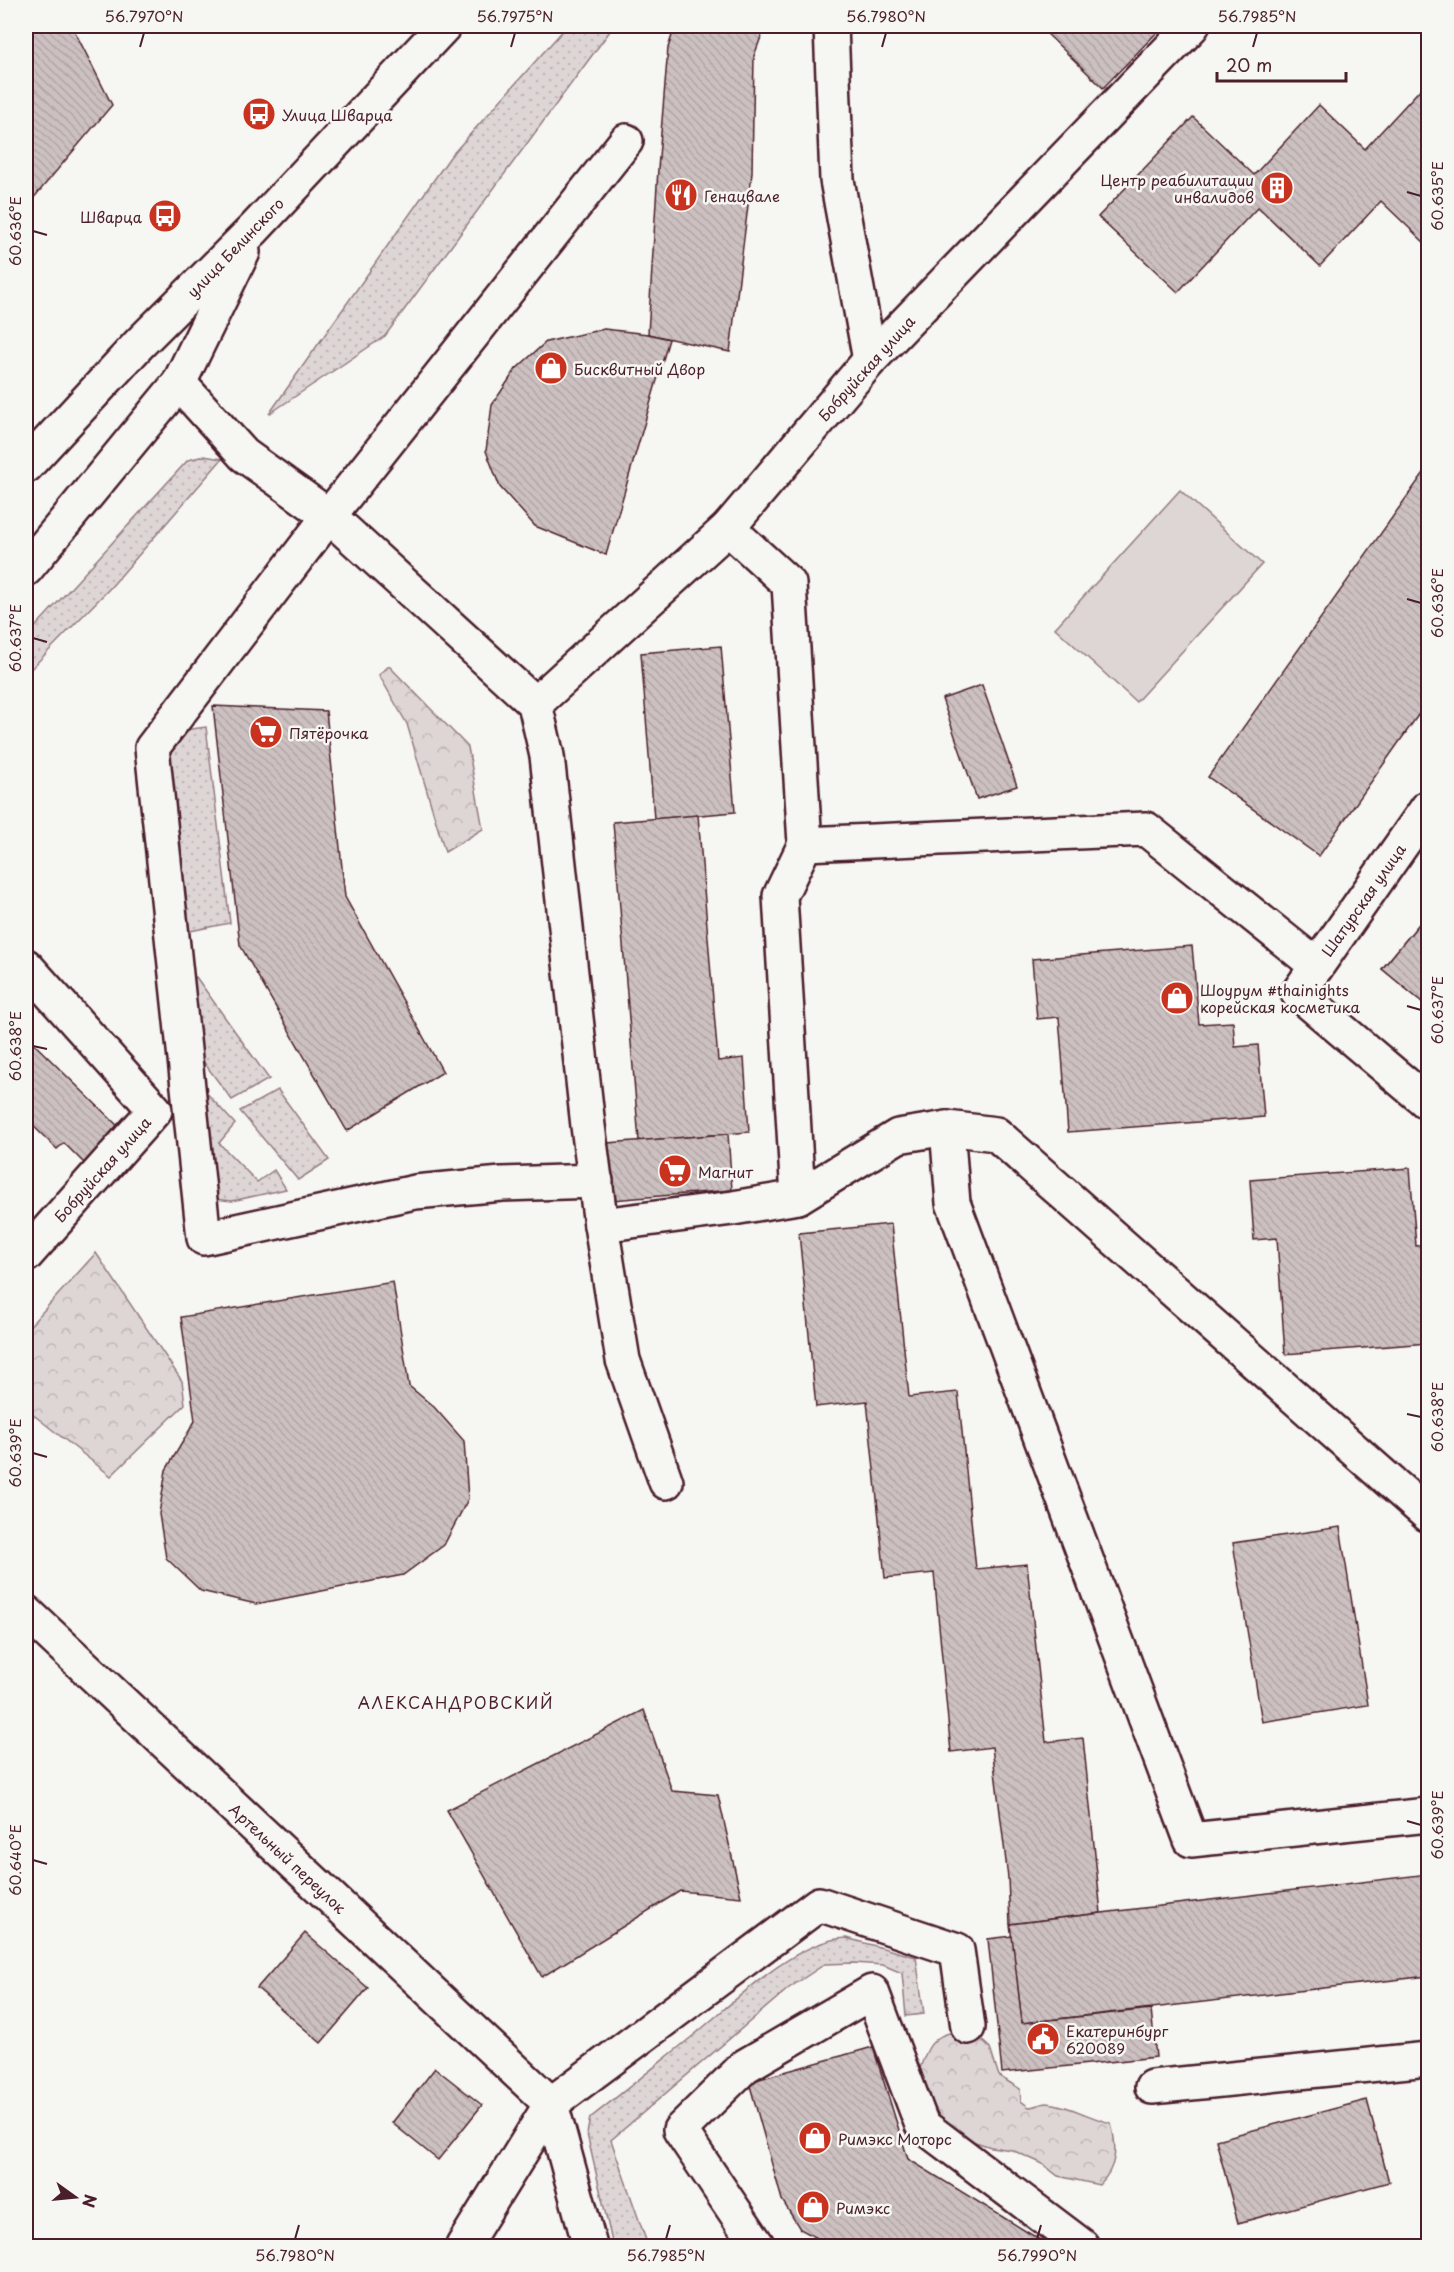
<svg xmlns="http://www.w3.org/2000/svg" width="1454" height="2272" font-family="'Playpen Sans',sans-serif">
  <defs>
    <pattern id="grass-dots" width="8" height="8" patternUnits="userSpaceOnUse" patternTransform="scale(1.5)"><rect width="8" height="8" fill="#ddd6d5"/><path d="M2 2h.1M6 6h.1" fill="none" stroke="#bfb7b7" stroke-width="1.8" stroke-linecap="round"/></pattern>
    <pattern id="forest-crowns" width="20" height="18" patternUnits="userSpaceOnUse" patternTransform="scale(1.5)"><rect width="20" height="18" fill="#ddd6d5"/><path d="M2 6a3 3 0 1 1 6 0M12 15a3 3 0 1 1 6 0" fill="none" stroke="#bfb7b7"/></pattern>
    <pattern id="building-back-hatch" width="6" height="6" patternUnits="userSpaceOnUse" patternTransform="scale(1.5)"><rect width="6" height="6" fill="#ccc1c0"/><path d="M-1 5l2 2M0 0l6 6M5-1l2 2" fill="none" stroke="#b1a5a5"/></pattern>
  </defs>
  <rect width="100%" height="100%" fill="#f6f6f2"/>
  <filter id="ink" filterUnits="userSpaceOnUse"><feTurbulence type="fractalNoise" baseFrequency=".0167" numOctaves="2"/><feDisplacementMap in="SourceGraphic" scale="12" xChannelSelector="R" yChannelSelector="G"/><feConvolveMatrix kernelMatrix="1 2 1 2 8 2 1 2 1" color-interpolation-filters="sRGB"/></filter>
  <g filter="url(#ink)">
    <!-- grass -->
    <g fill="url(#grass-dots)" stroke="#947a80" stroke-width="1.5">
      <path d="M567 26H610V31L385 336 269 414 450 157Z"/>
      <path d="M204 456 222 459 111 587 26 674V637L188 460Z"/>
      <path d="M206 727 230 923 180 933 164 786 171 739 184 730Z"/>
      <path d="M196 977 269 1079 232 1100 196 1052 186 983Z"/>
      <path d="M192 1077 235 1124 219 1143 257 1182 274 1170 286 1189 232 1201 215 1199Z"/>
      <path d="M278 1090 329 1160 298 1180 240 1111Z"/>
      <path d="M846 1938 916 1957 924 2014 906 2016 902 1973 883 1965 854 1963 825 1964 789 1988 611 2140 648 2246H613L587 2134 590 2118C625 2091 659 2063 694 2035 733 2003 795 1940 846 1938Z"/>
    </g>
    <!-- forest -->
    <g fill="url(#forest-crowns)" stroke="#947a80" stroke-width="1.5">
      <path d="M389 666 468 747 483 829 445 852 407 724 379 675Z"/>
      <path d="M96 1253 182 1381 185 1404 111 1476 26 1409V1330Z"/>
      <path d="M955 2032 977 2036 990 2048 999 2076 1020 2089 1021 2101 1029 2107C1035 2107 1041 2103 1047 2103 1070 2105 1089 2118 1111 2123 1117 2147 1118 2167 1099 2185L1058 2176 1041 2163 1012 2150 991 2147 972 2141 942 2120 917 2077C925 2055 928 2035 955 2032Z"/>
    </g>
    <!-- pitch -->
    <path fill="#ddd6d5" stroke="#947a80" stroke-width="1.5" d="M1180 490 1262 564 1136 702 1055 628Z"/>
    <!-- building -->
    <g fill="url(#building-back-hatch)" stroke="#4a1f2b" stroke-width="1.5">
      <path d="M26 26H72L112 105 26 207Z"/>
      <path d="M675 26H765L754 56 752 173 730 352 648 334 658 169 668 48Z"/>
      <path d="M1039 26H1163L1103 88Z"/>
      <path d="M1428 81V246L1381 201 1320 266 1258 207 1178 292 1098 217 1193 117 1254 175 1319 105 1365 149Z"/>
      <path d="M604 329 648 334 669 339 606 555 535 526 500 487 486 451 492 405 516 369 546 342Z"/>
      <path d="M1428 467V701L1319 856 1208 777Z"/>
      <path d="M721 646 735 812 654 819 641 653Z"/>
      <path d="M982 685 1017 786 977 799 942 699Z"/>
      <path d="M213 706 326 711 345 897 443 1072 347 1131 240 945Z"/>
      <path d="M698 815 718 1061 744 1058 749 1132 639 1141 613 822Z"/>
      <path d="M1428 913V1007L1382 969Z"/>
      <path d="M1428 913V1007L1382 969Z"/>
      <path d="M1192 946 1199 1024 1233 1022 1235 1047 1258 1045 1264 1117 1068 1132 1059 1017 1037 1019 1032 959Z"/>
      <path d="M26 1036 125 1133 90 1169 64 1143 57 1149 26 1119Z"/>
      <path d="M728 1134 732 1190 612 1200 607 1143Z"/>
      <path d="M1410 1168 1416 1246 1428 1245V1343L1285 1354 1277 1238 1254 1240 1250 1180Z"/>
      <path d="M891 1224 909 1397 958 1392 976 1569 1027 1564 1046 1742 1083 1738 1101 1913 1010 1924 1008 1878 992 1747 951 1752 934 1573 885 1578 867 1401 816 1407 799 1233Z"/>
      <path d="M393 1282 409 1386 434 1407 464 1441 468 1499 444 1545 403 1575 256 1604 201 1591 166 1558 159 1514 166 1470 195 1421 181 1317Z"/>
      <path d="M1340 1527 1368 1705 1262 1722 1233 1543Z"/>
      <path d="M644 1710 672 1791 718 1795 741 1897 680 1891 542 1977 447 1810Z"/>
      <path d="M1428 1874V1976L1022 2023 1010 1924Z"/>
      <path d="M305 1933 368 1988 321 2043 257 1988Z"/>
      <path d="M1012 1936 1022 2023 1151 2009 1156 2057 1002 2073 988 1939Z"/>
      <path d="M873 2047 908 2159 1050 2246H832L800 2229 782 2200 749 2082Z"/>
      <path d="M435 2068 482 2105 438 2160 392 2123Z"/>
      <path d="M1367 2100 1389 2182 1238 2223 1216 2140Z"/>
    </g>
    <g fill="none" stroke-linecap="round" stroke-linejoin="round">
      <!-- minor casing -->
      <g stroke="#4a1f2b" stroke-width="38">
        <g id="minor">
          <path d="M831 26 837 180 870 360"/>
          <path d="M179 383 244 455 329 516 535 704 547 756 588 1126 601 1225 623 1360 666 1482"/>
          <path d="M728 528 789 584 805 844 1146 829 1317 966"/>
          <path d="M535 704 728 528 870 360 1192 26"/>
          <path d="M1428 807 1298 993 1428 1103"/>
          <path d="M26 966 155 1110 26 1255"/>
          <path d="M947 1128 953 1203 1191 1840 1428 1815"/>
          <path d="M596 1181 502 1184 415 1192 204 1238 152 748 329 516 626 141"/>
          <path d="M798 1197 780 896 805 844"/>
          <path d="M601 1225 733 1208 798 1197 898 1136 947 1128 996 1134 1428 1515"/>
          <path d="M26 1612 551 2104 590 2246"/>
          <path d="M1152 2087 1428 2059"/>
          <path d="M463 2246 551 2104 819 1904 957 1950 968 2027"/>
          <path d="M758 2246 680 2130 745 2066 872 1992 922 2125 1082 2246"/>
        </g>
      </g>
      <!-- major casing -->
      <g stroke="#4a1f2b" stroke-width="38">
        <g id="major">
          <path d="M26 466 140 343 254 229 444 26"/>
          <path d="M26 569 179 383 243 252"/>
        </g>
      </g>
      <!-- minor -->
      <use href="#minor" stroke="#f6f6f2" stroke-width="33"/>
      <!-- major -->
      <use href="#major" stroke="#f6f6f2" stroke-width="33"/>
    </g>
  </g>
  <!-- ticks -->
  <path fill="none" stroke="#4a1f2b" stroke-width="2" d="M140 47 144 33M511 47 515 33M882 47 886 33M1253 47 1257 33M1407 192 1421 196M33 231 47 235M1407 599 1421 603M33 638 47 642M1407 1006 1421 1010M33 1046 47 1049M1407 1414 1421 1417M33 1453 47 1457M1407 1821 1421 1825M33 1860 47 1864M295 2239 299 2225M666 2239 670 2225M1037 2239 1041 2225"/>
  <!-- icons -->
  <defs>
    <g id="bus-disc" transform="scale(1.725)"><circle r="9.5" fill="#c8321e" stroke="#f6f6f2"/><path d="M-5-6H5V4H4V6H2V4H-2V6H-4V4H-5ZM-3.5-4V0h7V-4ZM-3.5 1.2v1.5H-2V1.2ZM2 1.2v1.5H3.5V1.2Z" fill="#fff"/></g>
    <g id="building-disc" transform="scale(1.725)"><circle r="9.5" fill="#c8321e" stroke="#f6f6f2"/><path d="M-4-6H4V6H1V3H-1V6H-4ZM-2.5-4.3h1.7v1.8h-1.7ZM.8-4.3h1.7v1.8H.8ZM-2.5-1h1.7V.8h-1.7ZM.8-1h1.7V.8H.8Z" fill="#fff"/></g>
    <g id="restaurant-disc" transform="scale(1.725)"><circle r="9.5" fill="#c8321e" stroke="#f6f6f2"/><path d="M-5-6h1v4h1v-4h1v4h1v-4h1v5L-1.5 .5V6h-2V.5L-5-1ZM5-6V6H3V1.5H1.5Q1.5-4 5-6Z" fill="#fff"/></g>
    <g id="shop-disc" transform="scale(1.725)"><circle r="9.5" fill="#c8321e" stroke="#f6f6f2"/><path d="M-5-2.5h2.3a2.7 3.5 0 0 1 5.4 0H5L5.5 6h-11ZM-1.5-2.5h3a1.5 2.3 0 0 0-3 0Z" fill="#fff"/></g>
    <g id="supermarket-disc" transform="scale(1.725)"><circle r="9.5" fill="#c8321e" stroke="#f6f6f2"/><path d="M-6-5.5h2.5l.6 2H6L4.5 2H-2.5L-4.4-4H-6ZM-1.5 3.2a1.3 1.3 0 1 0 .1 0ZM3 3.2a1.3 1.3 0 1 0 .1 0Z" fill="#fff"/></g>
    <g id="civic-disc" transform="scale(1.725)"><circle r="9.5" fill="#c8321e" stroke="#f6f6f2"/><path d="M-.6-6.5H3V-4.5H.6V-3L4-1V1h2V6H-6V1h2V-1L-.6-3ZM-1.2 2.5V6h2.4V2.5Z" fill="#fff"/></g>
  </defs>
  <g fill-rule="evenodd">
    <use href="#bus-disc" x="259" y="114"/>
    <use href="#building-disc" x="1277" y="188"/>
    <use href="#restaurant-disc" x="681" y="195"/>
    <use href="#bus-disc" x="165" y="216"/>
    <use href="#shop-disc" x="551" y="368"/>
    <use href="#supermarket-disc" x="266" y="732"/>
    <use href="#shop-disc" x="1177" y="998"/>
    <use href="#supermarket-disc" x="675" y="1171"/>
    <use href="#civic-disc" x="1043" y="2039"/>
    <use href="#shop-disc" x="815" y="2138"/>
    <use href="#shop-disc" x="813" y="2207"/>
  </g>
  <g text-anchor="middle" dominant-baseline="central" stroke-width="5" stroke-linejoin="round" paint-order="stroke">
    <!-- poi labels -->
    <g font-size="15" fill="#4a1f2b" stroke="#f6f6f2" text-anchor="start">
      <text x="282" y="114">Улица Шварца</text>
      <text x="1254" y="179" text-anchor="end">Центр реабилитации<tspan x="1254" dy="17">инвалидов</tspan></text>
      <text x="704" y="195">Генацвале</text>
      <text x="142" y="216" text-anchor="end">Шварца</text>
      <text x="574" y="368">Бисквитный Двор</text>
      <text x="289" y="732">Пятёрочка</text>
      <text x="1200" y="989">Шоурум #thainights<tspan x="1200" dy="17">корейская косметика</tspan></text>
      <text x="698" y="1171">Магнит</text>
      <text x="1066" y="2030">Екатеринбург<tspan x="1066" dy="17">620089</tspan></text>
      <text x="838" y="2138">Римэкс Моторс</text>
      <text x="836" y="2207">Римэкс</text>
    </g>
    <!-- street labels -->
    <g font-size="15" fill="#4a1f2b" stroke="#f6f6f2">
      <text transform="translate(235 247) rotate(-46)">улица Белинского</text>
      <text transform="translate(866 368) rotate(-48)">Бобруйская улица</text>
      <text transform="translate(1363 900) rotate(-55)">Шатурская улица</text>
      <text transform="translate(102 1169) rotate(-48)">Бобруйская улица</text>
      <text transform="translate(288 1858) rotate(43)">Артельный переулок</text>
    </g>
    <!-- neighbourhood labels -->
    <g font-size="16" letter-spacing="1.5" fill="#4a1f2b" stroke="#f6f6f2">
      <text x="456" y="1702">АЛЕКСАНДРОВСКИЙ</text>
    </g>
  </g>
  <!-- margin -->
  <rect width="1454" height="2272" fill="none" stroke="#f6f6f2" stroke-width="66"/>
  <!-- north arrow -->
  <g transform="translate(75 2197) rotate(105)" stroke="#f6f6f2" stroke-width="4.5" paint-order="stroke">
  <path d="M0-4.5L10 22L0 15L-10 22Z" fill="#4a1f2b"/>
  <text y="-9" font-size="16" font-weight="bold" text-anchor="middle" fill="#4a1f2b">N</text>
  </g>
  <!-- scale -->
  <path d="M1217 72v9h129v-9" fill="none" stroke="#4a1f2b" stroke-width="3"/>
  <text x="1226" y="72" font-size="18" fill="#4a1f2b" stroke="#f6f6f2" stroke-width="4.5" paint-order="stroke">20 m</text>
  <rect x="33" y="33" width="1388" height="2206" fill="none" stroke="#4a1f2b" stroke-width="2"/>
  <g font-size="15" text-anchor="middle" fill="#4a1f2b">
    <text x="144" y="22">56.7970°N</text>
    <text x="515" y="22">56.7975°N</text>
    <text x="886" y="22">56.7980°N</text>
    <text x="1257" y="22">56.7985°N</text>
    <text transform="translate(1438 196) rotate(-90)" y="5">60.635°E</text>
    <text transform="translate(16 231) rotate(-90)" y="5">60.636°E</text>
    <text transform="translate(1438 603) rotate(-90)" y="5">60.636°E</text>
    <text transform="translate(16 638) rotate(-90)" y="5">60.637°E</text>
    <text transform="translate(1438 1010) rotate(-90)" y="5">60.637°E</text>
    <text transform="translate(16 1046) rotate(-90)" y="5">60.638°E</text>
    <text transform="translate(1438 1417) rotate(-90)" y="5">60.638°E</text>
    <text transform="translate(16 1453) rotate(-90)" y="5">60.639°E</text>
    <text transform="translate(1438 1825) rotate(-90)" y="5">60.639°E</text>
    <text transform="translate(16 1860) rotate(-90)" y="5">60.640°E</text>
    <text x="295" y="2261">56.7980°N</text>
    <text x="666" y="2261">56.7985°N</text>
    <text x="1037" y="2261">56.7990°N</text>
  </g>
</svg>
